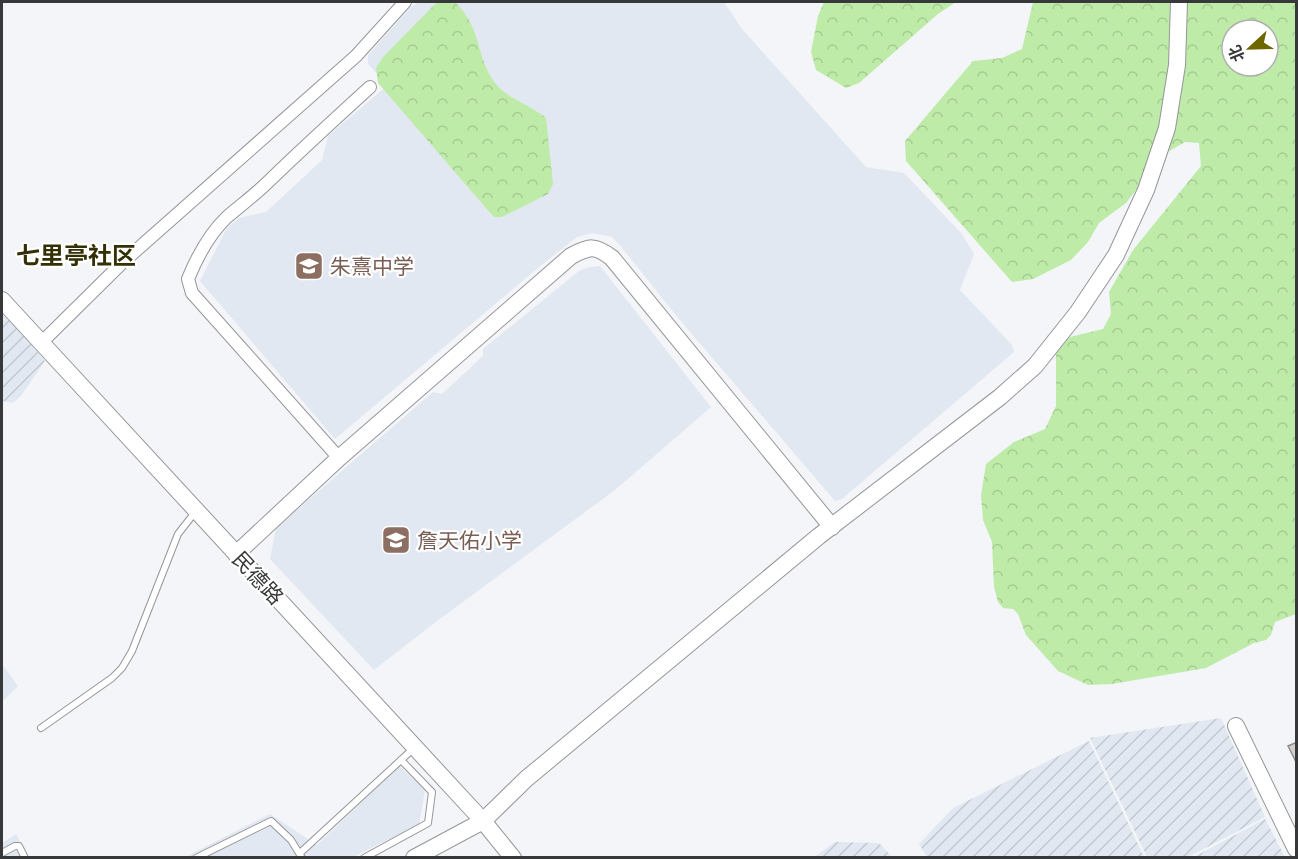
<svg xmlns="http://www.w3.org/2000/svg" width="1298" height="859" font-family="Lora,'Noto Sans SC',serif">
  <defs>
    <pattern id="industrial-furrows" width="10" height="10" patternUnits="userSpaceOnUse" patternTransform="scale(1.5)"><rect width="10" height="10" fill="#e2e8f1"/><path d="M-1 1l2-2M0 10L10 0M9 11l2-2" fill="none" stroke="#c2c8cf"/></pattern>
    <pattern id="forest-crowns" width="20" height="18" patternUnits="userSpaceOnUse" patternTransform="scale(1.5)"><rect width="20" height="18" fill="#bfeba9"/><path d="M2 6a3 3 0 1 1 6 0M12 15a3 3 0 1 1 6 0" fill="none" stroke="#a5ca92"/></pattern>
  </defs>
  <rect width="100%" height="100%" fill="#f3f5f8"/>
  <!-- built -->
  <g fill="#e2e8f1">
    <path d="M419 2H724L742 29 866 167 904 173 962 234 974 254 960 290 1012 345 1014 352 842 499 835 501 679 319 619 244 612 237 593 233 577 237 539 267 335 439 200 281 227 228 239 218 266 212 322 160 328 136 388 85 368 64V55L412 6Z"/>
    <path d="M600 266 711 407 615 490 429 627 374 670 270 559 276 528 433 392 442 394 483 356V349L579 271 590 267Z"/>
    <path d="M2 664 18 686 2 702Z"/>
    <path d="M399 766 425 790 419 825 353 857 183 858 270 814 317 845Z"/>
    <path d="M16 834 28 857H2V843Z"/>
  </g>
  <!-- industrial -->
  <g fill="url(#industrial-furrows)">
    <path d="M2 311 45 361 21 396 13 403 2 401Z"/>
    <path d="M1221 718 1265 817 1188 857H1147L1090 738Z"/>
    <path d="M1089 741 1144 857H927L919 844 953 808Z"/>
    <path d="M1265 819 1285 857H1194Z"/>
    <path d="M835 842 879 843 892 857H814Z"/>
  </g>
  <!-- forest -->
  <g fill="url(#forest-crowns)" fill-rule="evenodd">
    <path d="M437 2H455C481 28 475 49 491 77 504 99 528 103 546 118L553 184 548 194 502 217H494L485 207 378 83 376 68 383 57Z"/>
    <path d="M824 2H956L938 14 859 83 846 88 816 70 811 52 818 16Z"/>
    <path d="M1033 2H1296V614L1275 622 1271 635 1266 640 1254 643 1206 668 1112 684 1088 685 1058 671 1026 635 1018 614 1013 609 1003 608 998 602 994 587 992 542 983 520 981 495 986 464 1014 442 1045 429 1056 406V347L1070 337 1103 329 1111 314 1109 292 1133 250 1201 166 1199 143 1185 142 1164 154 1126 203 1099 223 1088 242 1071 260 1033 279 1012 282 906 161 905 141 973 61 1002 58 1022 49ZM1232 30H1268V66H1232Z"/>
  </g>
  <!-- building -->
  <path fill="#d3cfd0" stroke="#918d8e" stroke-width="1.5" d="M1295 743H1296V762L1288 746Z"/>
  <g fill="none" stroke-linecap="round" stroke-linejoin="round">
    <!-- service casing -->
    <g stroke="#959699" stroke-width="8">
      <g id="service">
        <path d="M41 728 112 678 122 668 132 651 178 534 196 511"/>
        <path d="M2 853 15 846H19L25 858"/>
        <path d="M300 853 414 748"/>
        <path d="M196 858 271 821 291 840 302 858"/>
        <path d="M364 858 428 823 432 792 401 760"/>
      </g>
    </g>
    <!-- minor casing -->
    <g stroke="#959699" stroke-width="14">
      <g id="minor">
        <path d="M41 343 123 262 356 56 405 2"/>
        <path d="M339 458 192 293 188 279C197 257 209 234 227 217 241 205 256 194 269 181 302 149 336 118 370 87"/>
      </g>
    </g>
    <!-- tertiary casing -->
    <g stroke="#959699" stroke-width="18">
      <g id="tertiary">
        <path d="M2 300 483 821 513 858"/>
        <path d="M236 554 339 458 571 256C590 246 595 245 612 258L832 527"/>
        <path d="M1236 726 1296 849"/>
        <path d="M414 858 483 821 526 779 819 536 1000 397 1035 366 1078 312 1116 255 1146 190 1167 128 1177 65 1179 2"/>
      </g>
    </g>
    <!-- service -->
    <use href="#service" stroke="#fff" stroke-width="6"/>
    <!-- minor -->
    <use href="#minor" stroke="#fff" stroke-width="12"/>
    <!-- tertiary -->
    <use href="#tertiary" stroke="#fff" stroke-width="16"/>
  </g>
  <!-- icons -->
  <defs>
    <g id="school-square" transform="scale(1.5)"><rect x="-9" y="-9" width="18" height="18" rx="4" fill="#8d6e63" stroke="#fff"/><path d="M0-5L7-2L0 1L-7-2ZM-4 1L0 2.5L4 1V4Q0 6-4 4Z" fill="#fff"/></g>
  </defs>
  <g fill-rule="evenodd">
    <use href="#school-square" x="309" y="266"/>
    <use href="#school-square" x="396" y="540"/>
  </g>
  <g text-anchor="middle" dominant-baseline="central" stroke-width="4.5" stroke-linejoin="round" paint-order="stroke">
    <!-- education labels -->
    <g font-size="21" fill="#785e54" stroke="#fff" text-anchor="start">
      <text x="330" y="266">朱熹中学</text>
      <text x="417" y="540">詹天佑小学</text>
    </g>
    <!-- street labels -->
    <g font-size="21" fill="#373839" stroke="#fff">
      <text transform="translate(258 578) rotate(47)">民德路</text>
    </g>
    <!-- quarter labels -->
    <g font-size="24" font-weight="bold" fill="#333005" stroke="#fff">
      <text x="76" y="255">七里亭社区</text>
    </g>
  </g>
  <!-- border -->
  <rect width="1298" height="859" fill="none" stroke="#373839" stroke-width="6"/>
  <!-- north arrow -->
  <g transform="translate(1250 48) rotate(248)"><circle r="28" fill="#ffffff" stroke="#afafb0" stroke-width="1.5"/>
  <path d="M0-4.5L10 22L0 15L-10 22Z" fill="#6e6700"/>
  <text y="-9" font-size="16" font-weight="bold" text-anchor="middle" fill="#373839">北</text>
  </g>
</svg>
